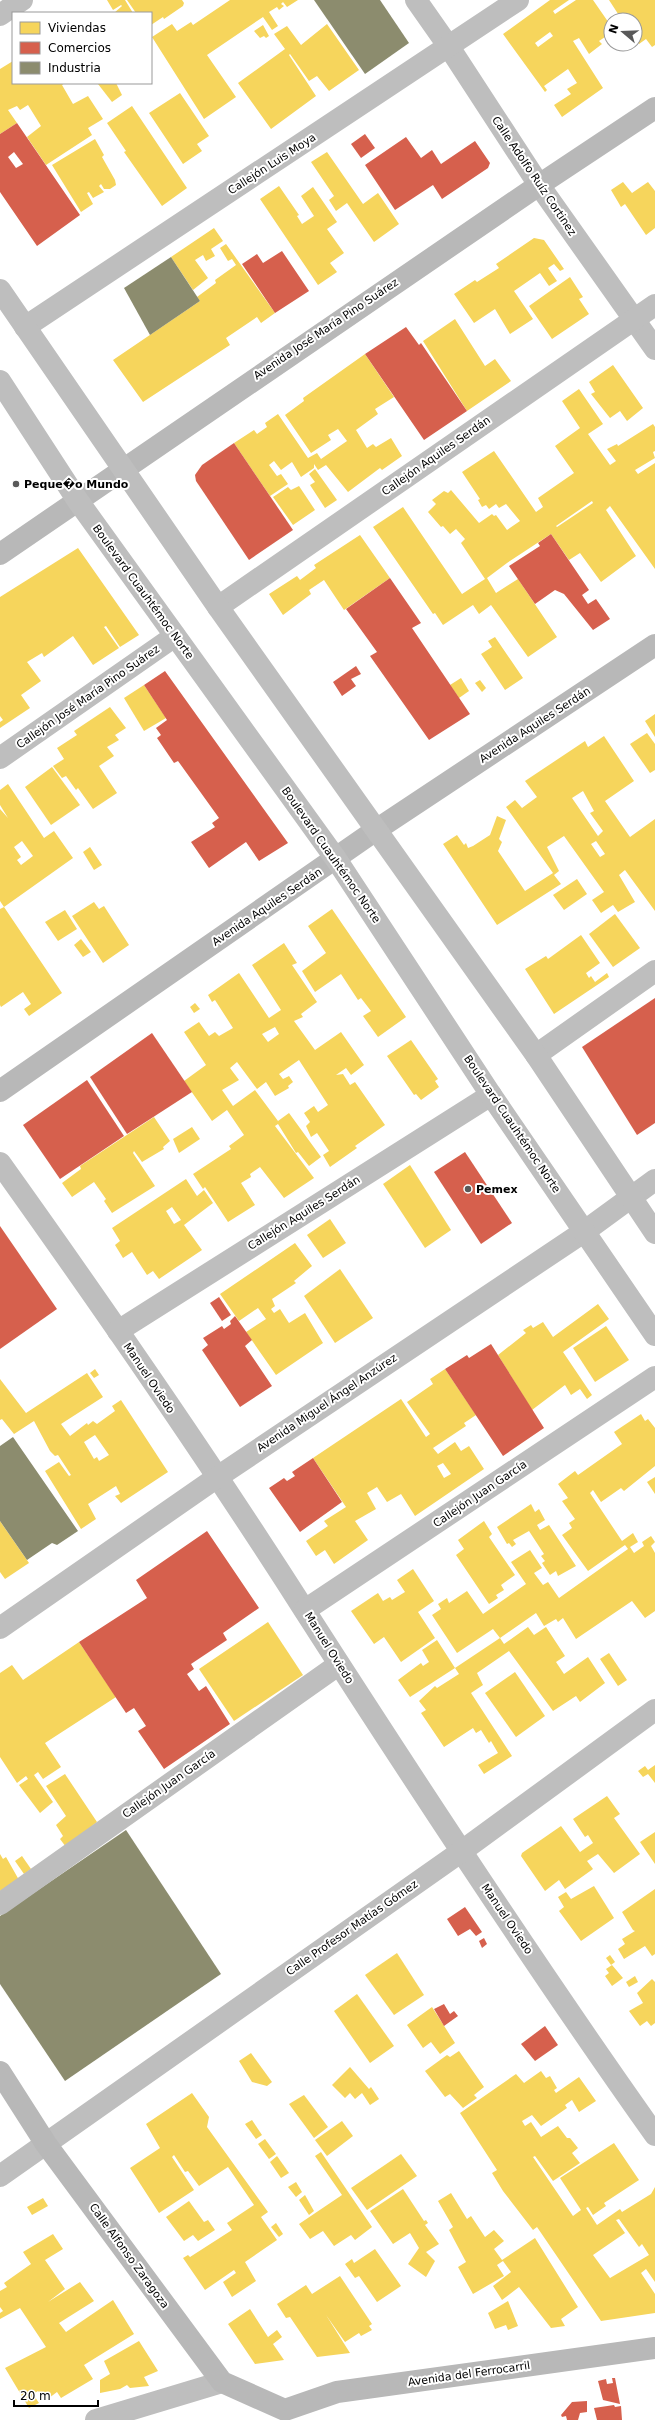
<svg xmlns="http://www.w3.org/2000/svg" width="655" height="2420" font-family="'DejaVu Sans',sans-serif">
  <rect width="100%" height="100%" fill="#fff"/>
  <!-- homes -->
  <g fill="#f6d55c" fill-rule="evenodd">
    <path d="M107 0H125L133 13H114L122 6 121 5 113 10Z"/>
    <path d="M127 0H182L184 3 183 6 164 19 163 17 151 25V13H136Z"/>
    <path d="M230 0H298L287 7 283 2 281 4 284 6 279 10 277 7 269 12 278 26 272 30 263 17 207 55 236 97 204 119 152 37 172 24 177 31 191 22 193 25Z"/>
    <path d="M550 0H569L553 11 555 14 576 0H593L611 26V33L599 41 602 44 589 54 579 38 573 41 603 88 562 117 554 105 571 94 567 89 577 83 568 69 544 86 547 90 545 92 503 34ZM550 32 553 36 538 47 535 43Z"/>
    <path d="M609 0H655V45L652 47 646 39 639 44 635 38V20H622Z"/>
    <path d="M327 24 359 70 329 91 317 76 309 81 290 54 289 55 316 96 271 129 238 83 285 49 274 34 287 26 301 45Z"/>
    <path d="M263 25 269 36 266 38 264 36 260 38 254 31Z"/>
    <path d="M13 61V83H65L62 85 73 104 88 96 103 119 88 128 92 135 46 165 27 137 41 126 28 105 20 110 17 106 8 110 17 123 0 134V69Z"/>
    <path d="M99 83H116L122 95 112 102 98 84Z"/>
    <path d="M180 93 209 136 197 144 202 151 183 164 149 113Z"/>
    <path d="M132 106 187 188 162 206 124 152 126 151 107 123Z"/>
    <path d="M95 139 104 155 102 157 115 180 116 185 110 189H104L101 184 99 186 104 192 93 198 89 192 87 193 93 204 81 212 52 165Z"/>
    <path d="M327 152 363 204 378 193 399 224 374 242 347 203 336 211 329 200 334 196 311 162Z"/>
    <path d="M623 182 632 193 648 182 655 191V228L646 235 625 204 621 207 611 190Z"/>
    <path d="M279 186 299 215 297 216 302 224 314 216 301 196 313 187 337 222 327 229 344 253 330 263 337 272 318 285 260 199Z"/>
    <path d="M214 228 223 241 211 249 215 256 206 261 203 255 195 260 208 278 193 290 171 257Z"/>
    <path d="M534 238 544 240 564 269 560 271 554 264 548 268 557 281 549 286 540 273 514 291 533 319 510 334 495 309 474 323 454 294 475 280 477 282 499 268 496 264Z"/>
    <path d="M226 244 275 313 261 323 257 317 226 338 230 345 143 402 113 360 200 301 197 297 216 283 215 280 236 265 232 259 228 261 220 248Z"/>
    <path d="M570 277 583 297 579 299 589 314 552 339 529 306Z"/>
    <path d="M455 319 485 366 495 359 511 381 467 411 423 341Z"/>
    <path d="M365 354 394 397 375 409 378 414 356 430 367 448 373 444 376 447 391 438 402 456 382 470 380 468 348 492 326 465 318 470 314 464V468L301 477 292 462 281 470 274 461 269 465 277 476 281 474 288 484 270 496 234 443 254 430 257 434 267 427 265 423 278 414 308 458 317 453 321 459 347 441 338 429 328 435 331 440 311 453 285 415 304 401 303 398Z"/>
    <path d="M613 365 643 408 627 421 620 411 610 418 591 394 595 392 589 382Z"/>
    <path d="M579 389 603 424 588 434 610 465 616 461 607 449 617 444 618 446 653 424 655 427V451L653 452 655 458 635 470 638 474 655 463V569L610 506 606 510 636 556 601 582 580 553 569 560 551 534 507 563 487 578 496 593 518 579 557 637 528 657 491 605 479 614 473 605 443 625 435 613 433 614 373 527 403 507 462 594 485 579 461 543 465 539 456 529 450 534 443 526 441 527 428 512 436 504 432 500 444 491 448 493 451 490 479 523 492 514 494 516 496 515 507 530 520 521 506 504 499 508 496 504 489 509 486 505 482 507 478 500 480 499 462 472 494 451 536 512 543 507 538 498 574 473 555 446 580 428 562 401ZM592 501 593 503 557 527 556 526Z"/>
    <path d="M315 469 337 500 325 508 310 485 315 482 309 474Z"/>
    <path d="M299 486 315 510 293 525 273 497 288 487 291 490Z"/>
    <path d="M360 535 390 578 344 610 324 580 309 590 311 594 283 615 269 594 297 576 300 580 316 568 314 565Z"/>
    <path d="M78 548 139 635 120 647 106 626 104 627 119 648 93 665 73 636 44 657 42 653 27 662 41 681 21 695 30 708 0 728V722L3 720 0 716V597Z"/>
    <path d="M495 637 523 678 505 690 481 654 492 647 488 641Z"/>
    <path d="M461 678 469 691 459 698 450 685Z"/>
    <path d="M480 680 486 688 482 692 475 683Z"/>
    <path d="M144 685 166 718 144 731 124 698Z"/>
    <path d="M110 707 126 728 115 735 119 740 107 747 114 756 99 766 117 793 93 809 78 788 76 790 66 776 62 778 53 766 64 759 57 748 77 735 74 731Z"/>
    <path d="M655 714V737L645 721Z"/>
    <path d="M647 733 655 744V770L650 773 630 744Z"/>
    <path d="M604 736 634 781 605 801 630 837 655 819V911L625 870 619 875 635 902 618 912 613 905 601 913 592 900 604 892 564 836 547 847 559 871 554 875 561 884 497 925 443 844 457 835 464 845 466 843 468 848 473 846 490 835 497 816 506 820 499 839 502 842 498 851 525 891 553 873 506 807 515 800 522 808 537 797 525 781 585 741 588 747ZM583 791 594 811 590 813 603 831 598 836 572 798ZM596 841 605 854 600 857 591 844Z"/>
    <path d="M52 767 80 805 51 825 25 787Z"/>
    <path d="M8 784 44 838 54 831 73 858 4 907 0 901V809L8 818 0 805V790ZM22 841 33 856 21 865 17 860 21 857 14 847Z"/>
    <path d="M90 847 102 865 94 870 83 852Z"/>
    <path d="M577 879 587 894 564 910 553 895Z"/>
    <path d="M94 902 99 909 104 906 129 945 103 963 72 916Z"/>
    <path d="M4 907 62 993 29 1016 24 1009 31 1004 23 992 1 1007 0 1005V909Z"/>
    <path d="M332 909 406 1017 378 1037 363 1016 371 1011 361 998 358 1000 341 974 315 992 302 971 326 953 308 926Z"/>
    <path d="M65 910 77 929 58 941 45 922Z"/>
    <path d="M615 914 640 948 613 967 589 934Z"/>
    <path d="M581 935 600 963 586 973 589 978 591 976 595 982 607 973 609 977 554 1014 525 969 546 956 548 959Z"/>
    <path d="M81 939 91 952 83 957 74 945Z"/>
    <path d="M284 943 297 963 292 965 317 1002 301 1014 303 1017 294 1021 315 1050 341 1032 364 1065 351 1075 346 1068 336 1075 343 1074 350 1085 355 1082 385 1125 355 1146 357 1148 330 1167 323 1155 329 1151 317 1133 311 1137 306 1126 310 1122 304 1113 314 1106 318 1112 328 1105 299 1060 279 1074 283 1079 289 1076 293 1082 288 1086 289 1088 275 1096 266 1082 257 1089 237 1062 230 1068 239 1080 222 1090 233 1106 255 1090 278 1121 289 1113 321 1157 309 1166 298 1152 296 1153 278 1124 275 1126 314 1178 284 1198 260 1167 250 1174 251 1177 241 1183 255 1205 228 1222 205 1187 203 1189 193 1174 231 1149 229 1146 244 1135 227 1110 212 1121 184 1081 206 1065 184 1032 199 1022 209 1036 215 1032 219 1036 233 1028 215 1000 212 1002 208 995 239 973 269 1018 281 1010 252 965ZM275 1027 279 1034 268 1042 262 1034Z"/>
    <path d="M195 1003 200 1009 194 1013 190 1007Z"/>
    <path d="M411 1040 438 1079 435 1081 439 1087 421 1100 416 1094 414 1095 387 1056Z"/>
    <path d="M154 1117 170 1141 163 1147 164 1149 142 1162 134 1151 133 1153 155 1186 112 1213 104 1201 106 1199 94 1182 72 1197 62 1183 81 1169 80 1166Z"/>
    <path d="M192 1127 200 1139 179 1153 173 1139Z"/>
    <path d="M410 1165 451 1230 425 1248 383 1184Z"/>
    <path d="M186 1179 197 1196 204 1190 213 1203 184 1225 202 1250 159 1279 153 1271 147 1275 132 1252 123 1258 115 1245 120 1241 112 1228ZM172 1207 181 1220 174 1224 166 1211Z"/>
    <path d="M330 1219 346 1243 323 1258 307 1235Z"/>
    <path d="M295 1243 312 1266 294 1281 296 1283 272 1299 275 1306 271 1309 274 1313 280 1309 289 1323 305 1313 323 1343 276 1375 246 1332 266 1319 258 1308 239 1321 220 1294Z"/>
    <path d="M340 1269 373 1318 335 1343 304 1296Z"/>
    <path d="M598 1304 609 1319 563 1352 592 1395 587 1399 580 1389 571 1395 565 1385 532 1410 498 1355 526 1333 523 1330 531 1325 533 1328 543 1322 553 1337Z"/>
    <path d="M606 1326 629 1360 595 1382 573 1348Z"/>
    <path d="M95 1369 99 1375 94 1378 90 1373Z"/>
    <path d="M445 1369 476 1415 464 1423 466 1426 433 1448 438 1454 455 1442 461 1451 469 1446 484 1469 415 1516 401 1494 387 1502 377 1487 367 1493 376 1509 355 1521 368 1540 334 1564 325 1550 316 1556 306 1541 328 1526 324 1521 346 1507 313 1458 401 1399 426 1437 430 1434 407 1402 433 1384 430 1379ZM443 1463 451 1474 444 1478 437 1466Z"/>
    <path d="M87 1373 103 1397 61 1424 70 1436 87 1423 88 1425 93 1421 97 1424 115 1411 112 1406 121 1400 168 1472 121 1503 115 1496 120 1494 116 1486 88 1504 96 1519 81 1529 45 1471 59 1462 69 1476 71 1475 58 1455 55 1456 50 1451 34 1421 14 1434 2 1419 0 1420V1379L26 1413ZM95 1435 109 1455 99 1461 97 1457 94 1459 84 1442Z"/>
    <path d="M641 1414 645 1421 648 1419 655 1428V1466L624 1491 621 1488 601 1502 593 1490 590 1493 622 1541 633 1533 638 1542 630 1547 634 1553 644 1546 642 1542 651 1536 655 1542 651 1546 655 1553V1611L645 1618 632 1601 576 1639 563 1618 558 1622 556 1619 544 1626 536 1613 500 1638 493 1629 457 1653 432 1615 441 1609 438 1604 447 1598 449 1603 467 1591 483 1614 526 1584 511 1562 530 1550 542 1568 534 1573 543 1585 548 1582 559 1598 628 1549 625 1545 588 1571 562 1535 572 1528 569 1523 575 1519 562 1501 568 1498 558 1484 575 1471 578 1475 622 1444 614 1432Z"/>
    <path d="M655 1477V1494L647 1482Z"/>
    <path d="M531 1504 535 1512 539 1509 545 1520 537 1525 540 1530 549 1525 576 1566 558 1576 556 1571 550 1575 542 1563 545 1561 541 1556 544 1554 529 1531 513 1540 516 1544 512 1547 509 1543 507 1544 497 1527Z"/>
    <path d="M0 1521 29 1563 5 1579 0 1572Z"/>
    <path d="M484 1521 492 1534 489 1537 515 1575 501 1585 504 1590 496 1595 498 1598 489 1604 456 1555 464 1549 458 1540Z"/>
    <path d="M413 1569 434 1601 418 1612 435 1638 401 1662 384 1637 374 1644 351 1611 378 1593 383 1601 390 1597 392 1600 405 1592 397 1580Z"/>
    <path d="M268 1622 303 1675 234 1721 199 1669Z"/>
    <path d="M528 1627 534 1635 546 1627 565 1656 556 1662 564 1674 588 1657 605 1683 580 1702 576 1696 553 1711 509 1651 477 1673 483 1685 471 1693 512 1756 484 1774 478 1765 498 1753 491 1741 489 1743 481 1730 476 1733 473 1728 444 1747 421 1713 426 1710 419 1701 435 1686 437 1688 459 1674 455 1668 500 1638 504 1644Z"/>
    <path d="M437 1640 455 1668 410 1697 398 1680 421 1663 423 1666 429 1662 422 1650Z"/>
    <path d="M79 1642 116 1697 45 1743 61 1767 43 1779 38 1772 34 1775 53 1802 40 1813 19 1785 28 1779 26 1776 17 1783 0 1757V1673L12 1665 23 1680Z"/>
    <path d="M609 1653 627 1680 618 1686 600 1659Z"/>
    <path d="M515 1672 545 1716 516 1737 485 1693Z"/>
    <path d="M655 1765V1783L648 1774 643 1777 638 1771 645 1766 648 1770Z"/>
    <path d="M65 1774 97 1822 66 1847 60 1839 63 1836 56 1825 66 1816 46 1786Z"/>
    <path d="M607 1796 620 1814 614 1818 640 1854 614 1873 598 1854 587 1861 593 1869 565 1889 559 1880 545 1891 521 1856 522 1853 561 1826 580 1852 593 1843 588 1835 585 1837 573 1819Z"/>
    <path d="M655 1832V1864L640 1842Z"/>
    <path d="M0 1854 3 1859 6 1857 19 1880 0 1891Z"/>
    <path d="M22 1856 31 1869 24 1874 15 1861Z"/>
    <path d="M594 1886 614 1918 581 1941 559 1911 564 1907 558 1897 566 1892 571 1899Z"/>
    <path d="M655 1889V1954L652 1956 645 1946 624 1959 618 1949 625 1944 622 1939 635 1931 633 1930 622 1912Z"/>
    <path d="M397 1953 424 1995 394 2015 365 1975Z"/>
    <path d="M610 1955 615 1962 611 1965 606 1958Z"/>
    <path d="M612 1965 623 1978 612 1986 605 1976 609 1973 606 1969Z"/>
    <path d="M635 1976 638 1982 629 1987 626 1982Z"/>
    <path d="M652 1979 655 1982V2023L651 2026 647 2021 640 2026 629 2011 643 2003 637 1993Z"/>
    <path d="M357 1994 394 2046 370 2063 334 2011Z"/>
    <path d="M432 2007 455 2043 440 2054 431 2042 423 2048 407 2025Z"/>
    <path d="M459 2051 484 2087 474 2095 477 2098 463 2108 450 2094 445 2097 425 2071 447 2055 450 2057Z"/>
    <path d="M251 2053 272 2082 267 2086 252 2082 239 2061Z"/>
    <path d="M350 2067 369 2089 371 2087 379 2099 370 2105 362 2093 355 2099 350 2093 345 2098 332 2085Z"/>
    <path d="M541 2071 546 2078 550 2076 557 2088 554 2090 556 2093 579 2077 596 2101 579 2112 572 2100 565 2105 567 2108 541 2126 532 2115 522 2121 525 2126 531 2122 541 2137 558 2126 567 2138H570L578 2148 572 2153 580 2163 553 2181 535 2156 533 2157 573 2216 581 2210 560 2178 614 2143 639 2180 604 2203 606 2206 593 2215 588 2207 586 2208 597 2225 620 2209 622 2212 651 2194 655 2187V2282L646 2269 641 2273 655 2294V2313L601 2321 537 2227 533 2230 503 2191 492 2173 497 2170 460 2113 516 2074 524 2083ZM619 2219 639 2247 642 2244 649 2255 610 2278 593 2255 625 2233 616 2220Z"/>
    <path d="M192 2093 209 2117 207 2127 268 2212 261 2217 277 2240 245 2262 256 2281 232 2297 223 2282 236 2273 234 2270 205 2290 183 2258 188 2255 190 2257 232 2230 227 2223 254 2205 228 2167 199 2186 188 2171 185 2172 174 2155 172 2157 194 2190 159 2213 130 2168 160 2148 146 2124Z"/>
    <path d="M304 2095 328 2127 314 2138 289 2104Z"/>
    <path d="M252 2120 262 2135 256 2139 245 2124Z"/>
    <path d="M342 2121 353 2136 327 2156 315 2140Z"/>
    <path d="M265 2139 276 2154 269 2159 258 2144Z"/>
    <path d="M321 2152 372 2227 355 2240 351 2235 334 2246 323 2231 310 2239 299 2224 342 2195 315 2156Z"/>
    <path d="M401 2154 417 2176 367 2210 351 2188Z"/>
    <path d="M277 2156 289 2173 281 2178 270 2162Z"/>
    <path d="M296 2182 302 2192 296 2197 288 2187Z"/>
    <path d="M403 2189 424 2221 426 2220 428 2223 425 2225 439 2244 426 2252 435 2261 426 2277 408 2264 419 2248 410 2233 393 2244 370 2211Z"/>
    <path d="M451 2193 467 2219 471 2216 485 2237 494 2230 504 2241 494 2249 502 2260 535 2238 578 2307 561 2319 565 2326 551 2328 519 2287 502 2300 493 2286 511 2272 503 2261 497 2265 504 2276 473 2294 458 2267 466 2262 449 2230 453 2227 438 2201Z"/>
    <path d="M305 2195 314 2211 309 2215 299 2200Z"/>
    <path d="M43 2198 48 2206 32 2215 27 2207Z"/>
    <path d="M189 2201 204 2222 208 2220 215 2230 198 2241 193 2235 184 2241 166 2217Z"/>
    <path d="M276 2223 283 2234 279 2237 271 2227Z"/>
    <path d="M53 2234 63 2249 45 2260 65 2289 48 2302 80 2282 94 2301 59 2323 66 2332 113 2300 134 2334 84 2365 93 2379 61 2398 57 2392 45 2401 38 2391 33 2394 39 2403 29 2408 5 2368 46 2347 20 2308 0 2319V2313L3 2311 0 2307V2291L7 2287 4 2283 31 2264 23 2252Z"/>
    <path d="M375 2249 401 2286 377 2302 359 2276 355 2278 345 2264 352 2259 354 2263Z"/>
    <path d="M340 2276 372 2324 369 2326 372 2330 361 2336 359 2333 345 2342 326 2315 350 2353 317 2357 290 2317 286 2318 277 2304 306 2285 312 2294Z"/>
    <path d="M508 2301 518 2326 508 2330 506 2325 495 2329 488 2313Z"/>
    <path d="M250 2309 268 2337 277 2330 282 2337 273 2344 284 2360 255 2364 228 2324Z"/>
    <path d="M139 2341 158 2371 144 2377 149 2386 130 2388 127 2385 120 2389 100 2393V2380L110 2374 104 2361Z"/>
  </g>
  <!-- shops -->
  <g fill="#d6604d" fill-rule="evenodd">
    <path d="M17 123 80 215 37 246 0 192V134ZM14 152 23 164 16 168 8 157Z"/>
    <path d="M365 134 375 148 361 158 351 144Z"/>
    <path d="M406 137 421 158 432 150 441 164 475 141 490 163 488 168 442 199 433 185 395 210 365 165Z"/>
    <path d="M282 251 309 291 275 313 242 264 257 254 263 263Z"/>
    <path d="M406 327 419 345 421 343 467 411 424 440 365 354Z"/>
    <path d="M234 443 293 530 249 560 196 481 195 475 202 465Z"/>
    <path d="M551 534 589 590 582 595 588 604 596 599 610 619 593 630 564 594 555 590 535 604 509 566 540 546 538 543Z"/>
    <path d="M390 578 421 623 412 628 470 714 429 740 370 656 377 652 346 609Z"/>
    <path d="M356 666 361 674 351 679 356 686 342 696 333 682Z"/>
    <path d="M165 671 288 843 259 861 246 842 209 868 191 842 215 827 212 823 219 818 178 761 174 763 157 738 161 735 156 728 167 720 144 685Z"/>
    <path d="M655 998V1123L637 1135 582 1047Z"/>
    <path d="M152 1033 192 1092 127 1134 90 1077Z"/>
    <path d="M87 1080 124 1136 60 1179 23 1125Z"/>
    <path d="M465 1152 512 1223 481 1244 434 1172Z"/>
    <path d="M0 1226 57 1309 0 1349Z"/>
    <path d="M219 1297 231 1315 222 1321 210 1303Z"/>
    <path d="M235 1316 252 1340 245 1346 272 1386 240 1407 202 1350 208 1345 203 1338 222 1326 224 1329 231 1324 230 1321Z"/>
    <path d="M491 1344 544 1428 503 1456 445 1369 467 1355 469 1358Z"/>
    <path d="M313 1458 342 1502 300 1532 269 1488 284 1478 287 1481 295 1476 292 1472Z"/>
    <path d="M207 1531 259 1608 223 1633 227 1640 191 1664 194 1669 187 1674 199 1691 206 1686 230 1724 164 1769 138 1731 146 1726 134 1708 126 1713 79 1642 147 1598 136 1580Z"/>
    <path d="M465 1907 482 1932 476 1936 470 1929 458 1936 447 1919Z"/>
    <path d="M484 1938 487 1944 482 1948 479 1941Z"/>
    <path d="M444 2004 450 2014 454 2011 458 2016 444 2026 434 2009Z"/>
    <path d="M545 2026 558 2045 535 2061 521 2044Z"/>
    <path d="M612 2378H615L620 2404 603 2400 598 2381 606 2379 607 2384 613 2383Z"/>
    <path d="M587 2401V2412L580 2413 578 2420H567L566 2416 562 2417 561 2415 572 2402Z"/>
    <path d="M614 2405 615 2407 621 2406 622 2420H597L594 2408Z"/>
  </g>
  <!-- industry -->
  <g fill="#8c8c6e">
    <path d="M314 0H380L409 43 365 74Z"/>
    <path d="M171 257 200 301 150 335 124 288Z"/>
    <path d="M13 1437 78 1531 57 1545 52 1543 27 1560 0 1521V1446Z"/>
    <path d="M126 1830 221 1974 65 2081 0 1984V1916Z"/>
  </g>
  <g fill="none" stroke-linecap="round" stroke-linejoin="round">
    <!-- street -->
    <g stroke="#bebebe" stroke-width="22">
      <path d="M416 0 449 47 539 185 655 349"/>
      <path d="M0 15 22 0"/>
      <path d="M25 327 518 0"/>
      <path d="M218 607 655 305"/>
      <path d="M0 758 175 636"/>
      <path d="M536 1055 655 971"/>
      <path d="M0 1163C105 1310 208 1459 305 1611 418 1787 533 1963 655 2135"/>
      <path d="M118 1331 491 1095"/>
      <path d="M305 1610 655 1377"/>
      <path d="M0 1628 216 1478 585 1231 655 1180"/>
      <path d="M0 1904 338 1665"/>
      <path d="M0 2176 462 1851 655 1710"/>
      <path d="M96 2420 222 2382"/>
    </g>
    <!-- secondary -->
    <g stroke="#b8b8b8" stroke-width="22">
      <path d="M0 554 539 185 655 108"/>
      <path d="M0 1091 376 830 655 645"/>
      <path d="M0 2072 46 2144 222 2382 285 2410 337 2392 655 2348"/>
    </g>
    <!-- primary -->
    <g stroke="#bebebe" stroke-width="22">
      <path d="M0 290 218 607 536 1055 655 1233"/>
      <path d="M0 381 78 501 336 859 491 1095 655 1335"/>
    </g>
  </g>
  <!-- markers -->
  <g fill="#595959" stroke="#fff" stroke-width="1.5">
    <circle cx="16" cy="484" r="4"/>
    <circle cx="468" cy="1189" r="4"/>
  </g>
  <g text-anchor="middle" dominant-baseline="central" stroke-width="4" stroke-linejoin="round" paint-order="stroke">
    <!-- street labels -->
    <g font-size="11" fill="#000" stroke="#fff">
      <text transform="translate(272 164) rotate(-33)">Callejón Luis Moya</text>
      <text transform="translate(534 176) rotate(56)">Calle Adolfo Ruíz Cortinez</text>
      <text transform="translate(326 329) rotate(-34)">Avenida José María Pino Suárez</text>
      <text transform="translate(436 456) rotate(-35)">Callejón Aquiles Serdán</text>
      <text transform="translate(143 592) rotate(54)">Boulevard Cuauhtémoc Norte</text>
      <text transform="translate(88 697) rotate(-35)">Callejón José María Pino Suárez</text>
      <text transform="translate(535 725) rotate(-33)">Avenida Aquiles Serdán</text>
      <text transform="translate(331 855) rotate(55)">Boulevard Cuauhtémoc Norte</text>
      <text transform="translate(267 907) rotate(-34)">Avenida Aquiles Serdán</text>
      <text transform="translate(512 1124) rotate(56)">Boulevard Cuauhtémoc Norte</text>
      <text transform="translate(304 1213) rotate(-32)">Callejón Aquiles Serdán</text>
      <text transform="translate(149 1378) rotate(56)">Manuel Oviedo</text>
      <text transform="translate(327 1403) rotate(-34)">Avenida Miguel Ángel Anzúrez</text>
      <text transform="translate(480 1494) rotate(-34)">Callejón Juan García</text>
      <text transform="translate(329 1648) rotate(58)">Manuel Oviedo</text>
      <text transform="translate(169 1784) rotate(-35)">Callejón Juan García</text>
      <text transform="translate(507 1919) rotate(56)">Manuel Oviedo</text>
      <text transform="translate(352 1928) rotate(-35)">Calle Profesor Matías Gómez</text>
      <text transform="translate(129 2256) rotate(54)">Calle Alfonso Zaragoza</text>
      <text transform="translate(469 2374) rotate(-8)">Avenida del Ferrocarril</text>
    </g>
    <!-- poi labels -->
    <g font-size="11" font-weight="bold" fill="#000" stroke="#fff" text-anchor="start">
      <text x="24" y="484">Peque�o Mundo</text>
      <text x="476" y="1189">Pemex</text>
    </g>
  </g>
  <!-- legend -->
  <rect x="12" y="12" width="140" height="72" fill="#ffffff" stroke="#999999"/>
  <rect x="20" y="22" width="20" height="12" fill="#f6d55c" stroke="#999999"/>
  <text x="48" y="32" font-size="12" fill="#000000">Viviendas</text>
  <rect x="20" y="42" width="20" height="12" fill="#d6604d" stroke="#999999"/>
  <text x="48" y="52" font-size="12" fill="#000000">Comercios</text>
  <rect x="20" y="62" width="20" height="12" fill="#8c8c6e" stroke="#999999"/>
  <text x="48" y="72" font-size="12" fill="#000000">Industria</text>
  <!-- north arrow -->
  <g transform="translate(623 32) rotate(289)"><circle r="19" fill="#ffffff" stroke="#999999"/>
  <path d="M0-3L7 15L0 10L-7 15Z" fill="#595959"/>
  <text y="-6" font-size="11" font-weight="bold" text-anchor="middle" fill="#000000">N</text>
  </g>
  <!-- scale -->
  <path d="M14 2400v6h84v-6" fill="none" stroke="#000000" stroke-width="2"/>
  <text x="20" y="2400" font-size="12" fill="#000000" stroke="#ffffff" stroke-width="3" paint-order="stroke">20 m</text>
</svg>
